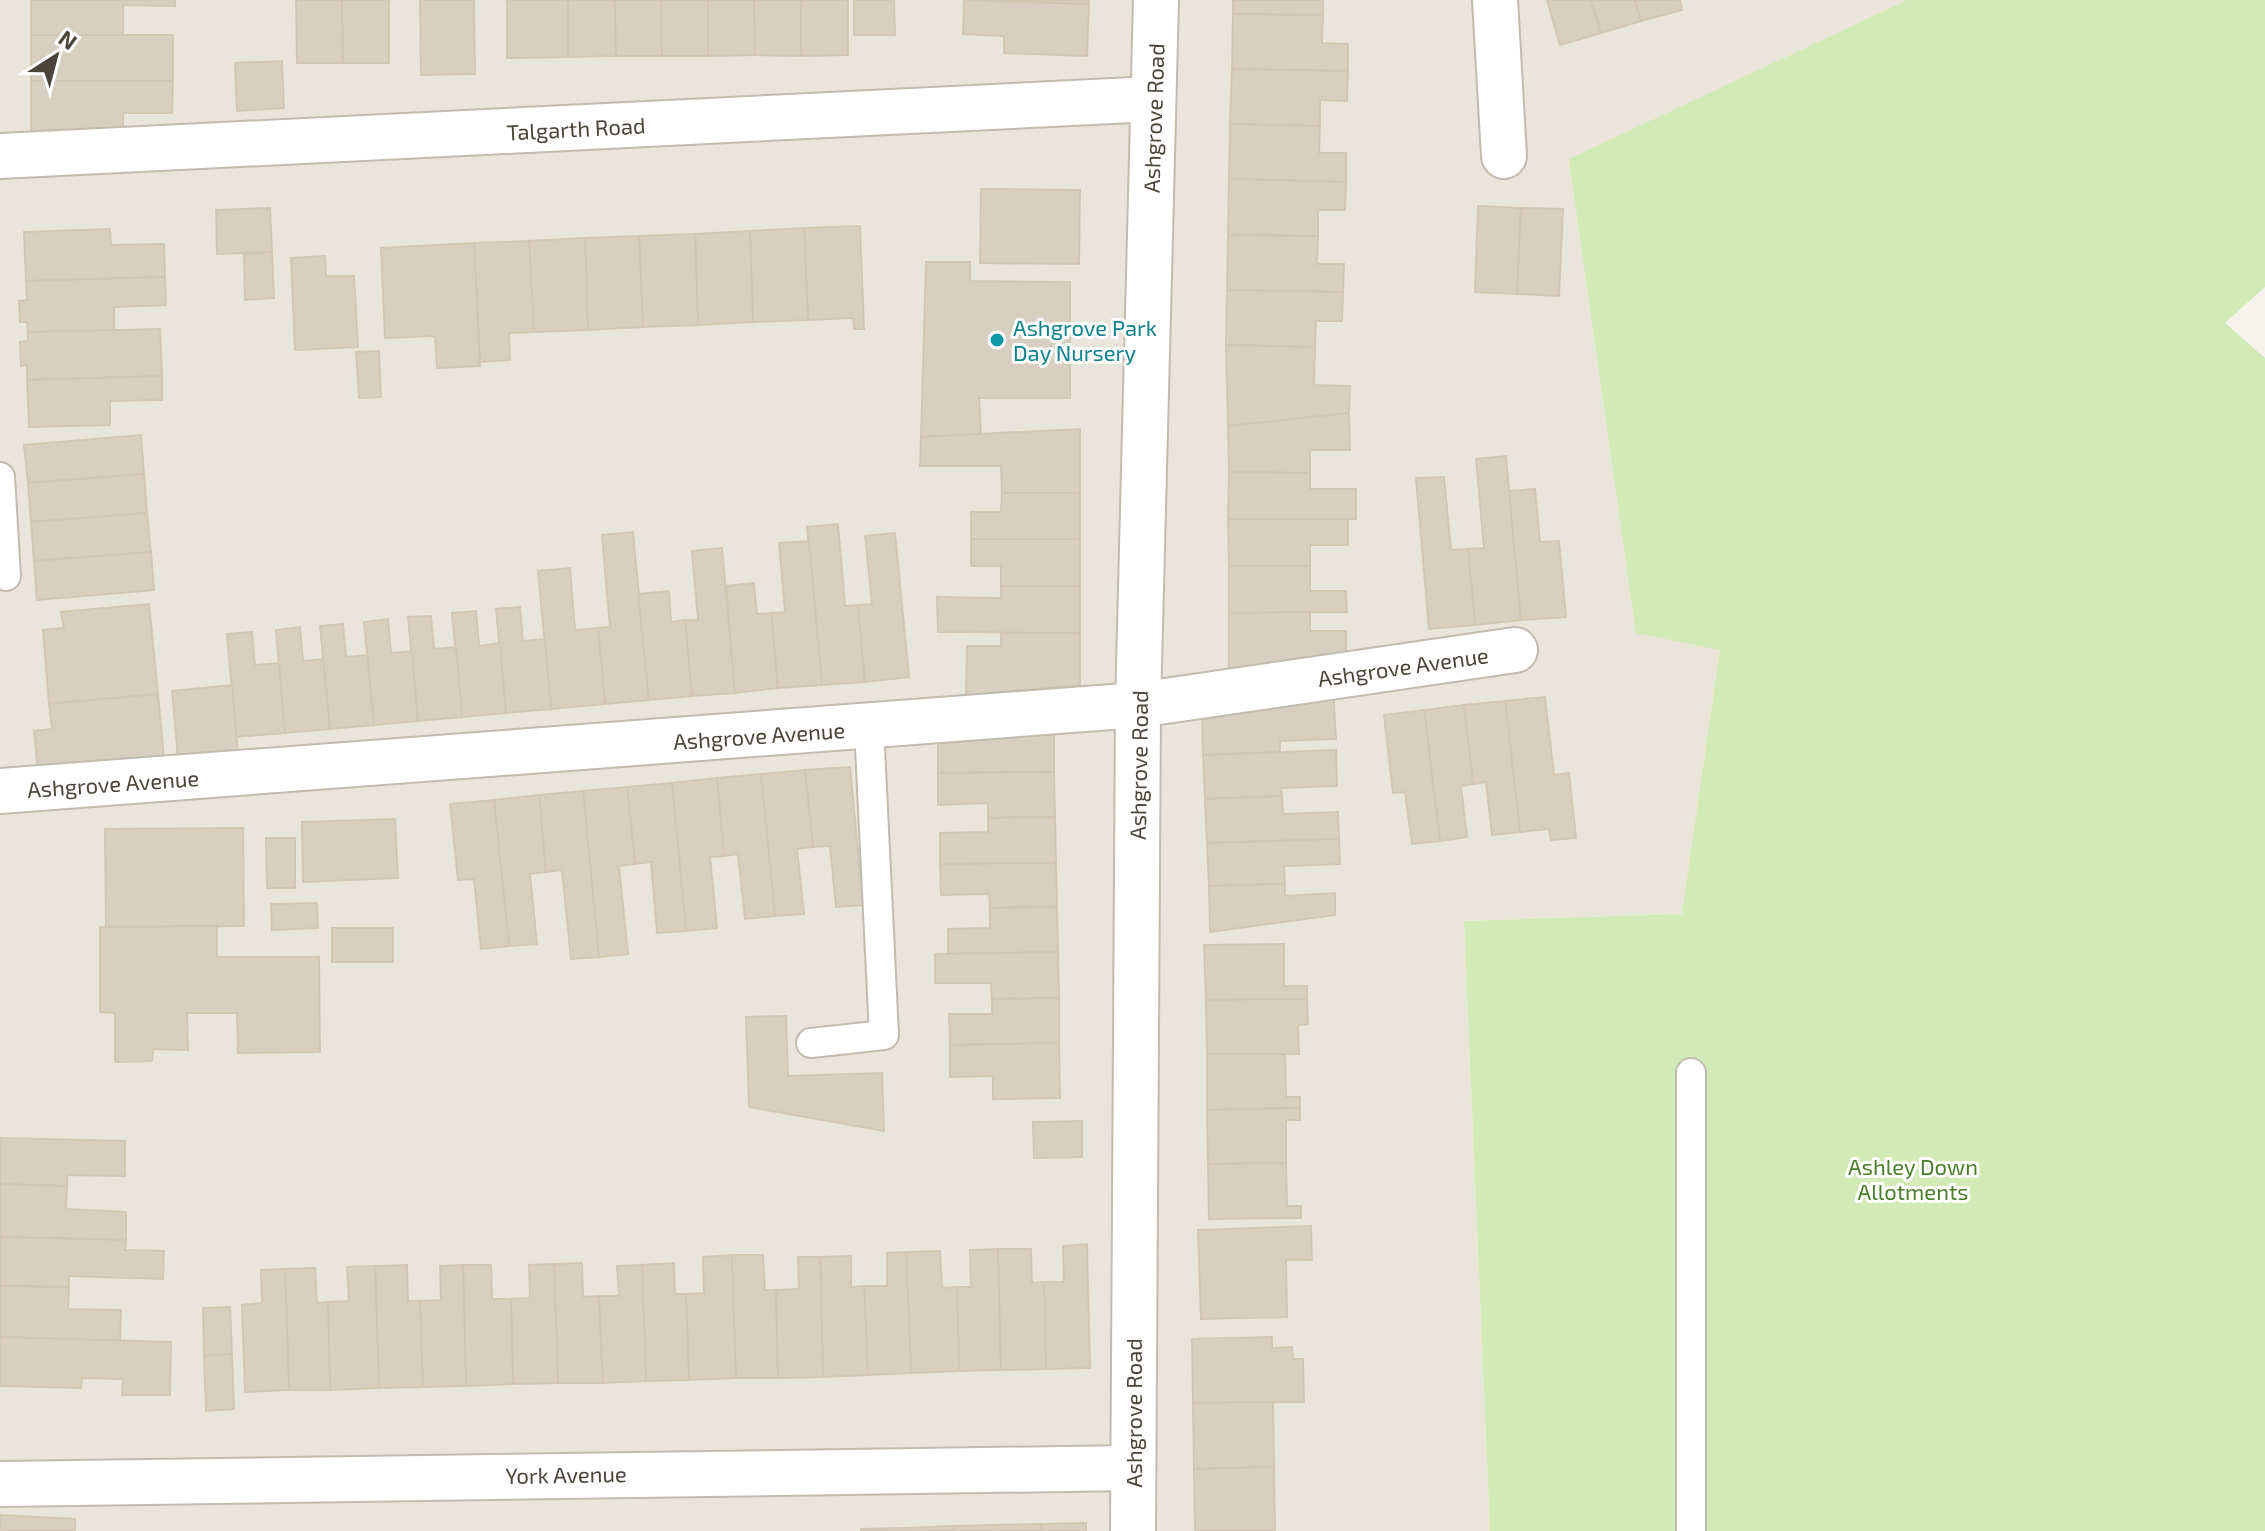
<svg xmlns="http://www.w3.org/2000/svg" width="2265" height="1531" font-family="'Exo 2',sans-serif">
  <rect width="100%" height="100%" fill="#f6f3ec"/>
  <!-- residential -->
  <path fill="#eae5da" d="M0 0H1907L1569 160 1720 650 1683 914 1464 921 1490 1531H0Z"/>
  <!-- green -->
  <path fill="#d2eab5" d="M1907 0H2265V287L2225 323 2265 358V1531H1490L1464 921 1682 914 1720 650 1636 633 1569 159Z"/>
  <!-- building -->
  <g fill="#d8cfc1" stroke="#d3c7b4" stroke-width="2">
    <path d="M31 0H175V6L123 5V35H31Z"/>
    <path d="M296 0H342L343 63H297Z"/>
    <path d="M342 0H389V63H343Z"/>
    <path d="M420 0H474L475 74 421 75Z"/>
    <path d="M507 0H568V57L507 58Z"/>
    <path d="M568 0H615L616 56 568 57Z"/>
    <path d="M615 0H661L662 56H616Z"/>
    <path d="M661 0H708V56H662Z"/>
    <path d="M708 0H754L755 55 708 56Z"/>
    <path d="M754 0H801V56L755 55Z"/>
    <path d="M801 0H848V55L801 56Z"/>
    <path d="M854 0H894L895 35H854Z"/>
    <path d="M964 0 1089 4 1087 56 1004 53V36L963 34Z"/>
    <path d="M987 0H1089V4Z"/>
    <path d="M1233 0H1323V15L1233 14Z"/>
    <path d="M1547 0H1591L1601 33 1560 45Z"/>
    <path d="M1591 0H1635L1641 21 1601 33Z"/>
    <path d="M1635 0H1680L1682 10 1641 21Z"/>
    <path d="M1233 14 1323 15 1322 43 1348 44V71L1232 69Z"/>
    <rect x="31" y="35" width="142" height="46"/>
    <path d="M282 61 284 108 237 111 235 63Z"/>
    <path d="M1232 69 1348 71 1347 101 1320 100V126L1230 124Z"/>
    <path d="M31 81H173L172 113H123V135H31Z"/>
    <path d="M1230 124 1320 126 1319 153H1346V182L1229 179Z"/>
    <path d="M1229 179 1346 182 1345 210H1318V236L1228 235Z"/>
    <path d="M981 189 1080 190 1079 264 980 263Z"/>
    <path d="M1478 206 1521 208 1517 294 1475 292Z"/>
    <path d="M270 208 272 252 217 254 216 210Z"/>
    <path d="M1521 208 1563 209 1559 296 1517 294Z"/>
    <path d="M860 226 864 329H854L853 318 808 320 804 228Z"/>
    <path d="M804 228 808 320 753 322 750 231Z"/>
    <path d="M110 229 111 245 164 244 165 277 26 281 24 232Z"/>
    <path d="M750 231 753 322 698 325 695 234Z"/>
    <path d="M695 234 698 325 643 327 639 236Z"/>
    <path d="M1228 235 1318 236 1317 264H1344L1343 292 1227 290Z"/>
    <path d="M639 236 643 327 588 330 585 238Z"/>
    <path d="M585 238 588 330 534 332 529 241Z"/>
    <path d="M529 241 534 332 509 333 510 360 480 362 474 243Z"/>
    <path d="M474 243 480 366 437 368 435 336 385 338 381 248Z"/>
    <path d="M272 252 274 298 245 300 244 254Z"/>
    <path d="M325 256 326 276H354L358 347 295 350 291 258Z"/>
    <path d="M926 262H970V281L1070 282V398H979L981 434 921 437Z"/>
    <path d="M165 277 166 305 114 307V331L28 332 27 322H20L19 301 27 300 26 281Z"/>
    <path d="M1227 290 1343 292 1342 321H1316L1315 347 1226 345Z"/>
    <path d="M160 329 162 376 27 380V365L21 366 20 342 28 341V332Z"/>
    <path d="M1226 345 1315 347 1314 385 1350 386 1349 413 1228 426Z"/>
    <path d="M379 351 381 397 359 398 356 352Z"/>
    <path d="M162 376V400L110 401V425L29 427 27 380Z"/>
    <path d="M1349 413 1350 450H1310V473L1229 472 1228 426Z"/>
    <path d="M1080 429V493H1002L1001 466H920L921 437Z"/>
    <path d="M141 435 144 474 28 483 24 445Z"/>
    <path d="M1506 456 1521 620 1475 625 1468 549 1484 548 1476 459Z"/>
    <path d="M1229 472 1310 473V489H1356V519H1228Z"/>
    <path d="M144 474 147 513 31 522 28 483Z"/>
    <path d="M1444 477 1451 550 1468 549 1475 625 1429 629 1416 478Z"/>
    <path d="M1535 489 1540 542 1559 541 1566 617 1521 620 1509 491Z"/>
    <path d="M1002 493H1080V539H971V512H1001Z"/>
    <path d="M147 513 151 552 34 561 31 522Z"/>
    <path d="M1228 519H1348V545H1310V566H1229Z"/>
    <path d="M838 524 845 606 858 605 865 682 822 685 807 527Z"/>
    <path d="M633 532 649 700 605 704 598 628 610 627 602 535Z"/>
    <path d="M895 533 909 677 865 682 858 605 872 604 865 536Z"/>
    <path d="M971 539H1080V586H1001V566H971Z"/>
    <path d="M809 541 822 685 778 688 771 613 785 612 779 543Z"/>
    <path d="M722 548 735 693 692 696 685 620H698L692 551Z"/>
    <path d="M151 552 154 590 37 600 34 561Z"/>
    <path d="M1229 566H1310V591H1346L1347 612 1229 613Z"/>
    <path d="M570 568 575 630 598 628 605 704 551 709 538 571Z"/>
    <path d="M754 583 757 614 771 613 778 688 735 693 726 586Z"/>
    <path d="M1001 586H1080V633L938 632 937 597 1001 598Z"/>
    <path d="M669 591 671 622 685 620 692 696 649 700 638 594Z"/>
    <path d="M149 604 158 694 49 704 43 630 64 628 61 612Z"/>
    <path d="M520 607 523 641 545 639 551 709 506 713 496 609Z"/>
    <path d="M476 611 479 646 500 643 506 713 462 717 452 613Z"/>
    <path d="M1310 612V631H1346V659L1229 672V613Z"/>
    <path d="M431 616 434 649 456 647 462 717 418 721 408 617Z"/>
    <path d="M388 619 391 653 412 651 418 721 374 725 364 622Z"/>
    <path d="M343 624 346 657 367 655 374 725 330 729 320 626Z"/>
    <path d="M300 627 303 661 323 659 330 729 285 733 276 630Z"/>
    <path d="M252 632 255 665 279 663 285 733 236 737 227 634Z"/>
    <path d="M1001 633H1080V685L966 695 967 646H1001Z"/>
    <path d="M232 685 238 753 178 758 172 691Z"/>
    <path d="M1333 688 1336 739 1280 741V752L1203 755 1202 708Z"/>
    <path d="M158 694 164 759 38 771 34 731 52 729 49 704Z"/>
    <path d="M1545 697 1554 775 1569 773 1576 838 1551 840 1549 829 1520 832 1505 701Z"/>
    <path d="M1505 701 1520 832 1492 835 1486 782 1473 784 1464 705Z"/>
    <path d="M1464 705 1473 784 1461 786 1467 837 1440 841 1424 710Z"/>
    <path d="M1424 710 1440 841 1412 844 1405 792 1393 793 1384 715Z"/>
    <path d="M1054 720V772L938 773V733Z"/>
    <path d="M1336 750 1337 786 1281 788 1282 796 1205 799 1203 755Z"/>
    <path d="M850 767 863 905 836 907 830 846 813 847 805 770Z"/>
    <path d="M805 770 813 847 797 849 804 914 775 916 761 774Z"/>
    <path d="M1054 772 1055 817 988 818V803L938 805V773Z"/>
    <path d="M761 774 775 916 745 919 738 854 724 856 717 778Z"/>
    <path d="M717 778 724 856 710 857 717 928 686 931 672 783Z"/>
    <path d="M672 783 686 931 657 933 651 862 635 864 627 787Z"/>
    <path d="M627 787 635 864 619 866 628 954 599 957 583 791Z"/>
    <path d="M583 791 599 957 571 959 562 870 546 872 539 795Z"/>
    <path d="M539 795 546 872 530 874 537 944 509 946 494 800Z"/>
    <path d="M1282 796 1283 814 1338 812 1339 839 1207 843 1205 799Z"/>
    <path d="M494 800 509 946 481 949 474 879 458 880 450 804Z"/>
    <path d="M1055 817 1056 863 940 864V833L988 832V818Z"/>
    <path d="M395 819 398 878 303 882 302 822Z"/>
    <path d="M243 828 244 926 106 928 105 829Z"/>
    <path d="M266 838H295V888H267Z"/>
    <path d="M1339 839 1340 864 1284 866 1285 884 1209 886 1207 843Z"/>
    <path d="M1056 863 1057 907 990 908 989 894 941 895 940 864Z"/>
    <path d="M1285 884V896L1335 893V915L1210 932 1209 886Z"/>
    <path d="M317 903 318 928 272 930 271 904Z"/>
    <path d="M1057 907 1058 952 948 954V929L990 928V908Z"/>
    <path d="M217 926V957H319L320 1052 238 1053 237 1013H187L188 1050 153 1049 152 1061 115 1062V1013L100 1012V927Z"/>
    <rect x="332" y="928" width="61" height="34"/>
    <path d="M1284 944V986H1307V999L1206 1000 1204 945Z"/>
    <path d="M1058 952 1059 998 992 999 991 983H935V954Z"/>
    <path d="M1059 998V1043L950 1045 949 1014H992V999Z"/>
    <path d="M1307 999 1308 1024 1298 1025 1299 1054H1207L1206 1000Z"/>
    <path d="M786 1016 788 1076 882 1073 884 1131 749 1107 746 1017Z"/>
    <path d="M1059 1043 1060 1098 993 1099V1076L950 1077V1045Z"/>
    <path d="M1207 1054H1285L1286 1097H1300V1108L1207 1110Z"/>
    <path d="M1300 1108V1120H1286V1163L1208 1164 1207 1110Z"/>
    <path d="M1082 1121V1157L1034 1158 1033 1122Z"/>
    <path d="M0 1138 125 1141V1176L67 1175V1186L0 1184Z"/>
    <path d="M1286 1163 1287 1206H1301V1218L1209 1219 1208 1164Z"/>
    <path d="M0 1184 67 1186 66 1209 126 1212V1240L0 1237Z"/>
    <path d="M1311 1226 1312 1260H1286L1287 1317 1201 1319 1198 1230Z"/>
    <path d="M0 1237 126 1240 125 1250 164 1251 163 1279 69 1276V1287L0 1286Z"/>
    <path d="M1087 1244 1090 1368 1046 1369 1044 1282H1064L1063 1246Z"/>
    <path d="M998 1249 1001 1370 959 1371 957 1287H971L970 1250Z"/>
    <path d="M998 1249H1031L1032 1283 1044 1282 1046 1369 1001 1370Z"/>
    <path d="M940 1251 942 1288 957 1287 959 1371 911 1373 906 1252Z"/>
    <path d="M906 1252 911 1373 868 1375 864 1286H887V1253Z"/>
    <path d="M732 1255 736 1378 689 1380 686 1294 704 1293 703 1257Z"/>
    <path d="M732 1255H763L765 1290H776L778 1378H736Z"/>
    <path d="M851 1256V1287L864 1286 868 1375 823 1377 820 1257Z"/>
    <path d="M798 1257H820L823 1377 778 1378 776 1290 799 1289Z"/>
    <path d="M582 1263 583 1297 599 1296 603 1383H558L554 1264Z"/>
    <path d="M674 1263 675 1294H686L689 1380 646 1381 642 1265Z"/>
    <path d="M554 1264 558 1383 513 1384 511 1299 530 1298 529 1265Z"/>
    <path d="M407 1265 408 1301H420L423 1387 379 1388 375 1266Z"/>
    <path d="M463 1265H491L492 1299H511L513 1384 466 1386Z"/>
    <path d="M463 1265 466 1386 423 1387 420 1301 441 1300 440 1266Z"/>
    <path d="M642 1265 646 1381 603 1383 599 1296H619L617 1266Z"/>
    <path d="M375 1266 379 1388 330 1390 328 1302 349 1301 347 1267Z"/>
    <path d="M315 1268 317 1303 328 1302 330 1390H289L285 1269Z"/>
    <path d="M285 1269 289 1390 245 1392 242 1305 262 1303 261 1270Z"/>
    <path d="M0 1286 69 1287 68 1309 121 1310 120 1341 0 1337Z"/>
    <path d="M230 1307 232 1354 204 1356 203 1308Z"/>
    <path d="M0 1337 171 1342 170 1395H122L123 1379 82 1378 81 1388 0 1386Z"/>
    <path d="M1272 1337V1348L1292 1347 1293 1359H1303L1304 1402 1193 1403 1192 1339Z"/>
    <path d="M232 1354 234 1409 206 1411 204 1356Z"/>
    <path d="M1273 1402 1274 1467 1194 1469 1193 1403Z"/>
    <path d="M1274 1467 1275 1531H1195L1194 1469Z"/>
    <path d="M0 1515 75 1519V1531H0Z"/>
    <path d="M1086 1523V1531H1041V1524Z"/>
    <path d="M1041 1524V1531H995V1525Z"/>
    <path d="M995 1525V1531H953V1526Z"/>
    <path d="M953 1526V1531H906V1528Z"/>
    <path d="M906 1528V1531H861V1529Z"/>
  </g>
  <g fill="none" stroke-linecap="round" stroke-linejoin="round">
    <!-- lane casing -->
    <g stroke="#c2bbae" stroke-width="32">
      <g id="lane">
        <path d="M0 477 6 576"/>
        <path d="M811 1043 884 1035 869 727"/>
        <path d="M1691 1531V1073"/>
      </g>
    </g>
    <!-- street casing -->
    <g stroke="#c2bbae" stroke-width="48">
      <g id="street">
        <path d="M1495 0 1504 156"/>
        <path d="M0 156 1153 99"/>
        <path d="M0 791 1138 705 1515 650"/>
        <path d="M0 1484 1132 1468"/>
        <path d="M1133 1531 1138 705 1156 0"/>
      </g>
    </g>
    <!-- lane -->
    <use href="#lane" stroke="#fff" stroke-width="28"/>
    <!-- street -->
    <use href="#street" stroke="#fff" stroke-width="44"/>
  </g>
  <!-- markers -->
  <circle fill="#0f9aa8" stroke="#fff" stroke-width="3" cx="997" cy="340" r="8"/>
  <g text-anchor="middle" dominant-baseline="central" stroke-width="6" stroke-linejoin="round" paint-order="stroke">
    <!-- street labels -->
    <g font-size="22" fill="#4b4439" stroke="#fff">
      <text transform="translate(1153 118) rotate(-88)">Ashgrove Road</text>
      <text transform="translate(576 128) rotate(-3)">Talgarth Road</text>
      <text transform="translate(1403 666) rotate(-8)">Ashgrove Avenue</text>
      <text transform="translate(759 735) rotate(-4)">Ashgrove Avenue</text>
      <text transform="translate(1138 765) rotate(-89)">Ashgrove Road</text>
      <text transform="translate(113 783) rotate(-4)">Ashgrove Avenue</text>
      <text transform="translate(1133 1413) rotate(-90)">Ashgrove Road</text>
      <text transform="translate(566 1474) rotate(-1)">York Avenue</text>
    </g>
    <!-- culture labels -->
    <g font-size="22" fill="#0d838f" stroke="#fff" text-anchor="start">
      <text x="1013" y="327">Ashgrove Park<tspan x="1013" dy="25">Day Nursery</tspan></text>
    </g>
    <!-- park labels -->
    <g font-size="22" fill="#4a7f2a" stroke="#fff">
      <text x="1913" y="1166">Ashley Down<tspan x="1913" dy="25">Allotments</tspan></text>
    </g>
  </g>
  <!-- north arrow -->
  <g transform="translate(56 56) rotate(36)" stroke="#ffffff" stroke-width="6" paint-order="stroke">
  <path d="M0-6L14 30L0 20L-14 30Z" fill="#4b4439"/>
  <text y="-12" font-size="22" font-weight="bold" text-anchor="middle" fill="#4b4439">N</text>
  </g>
</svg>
